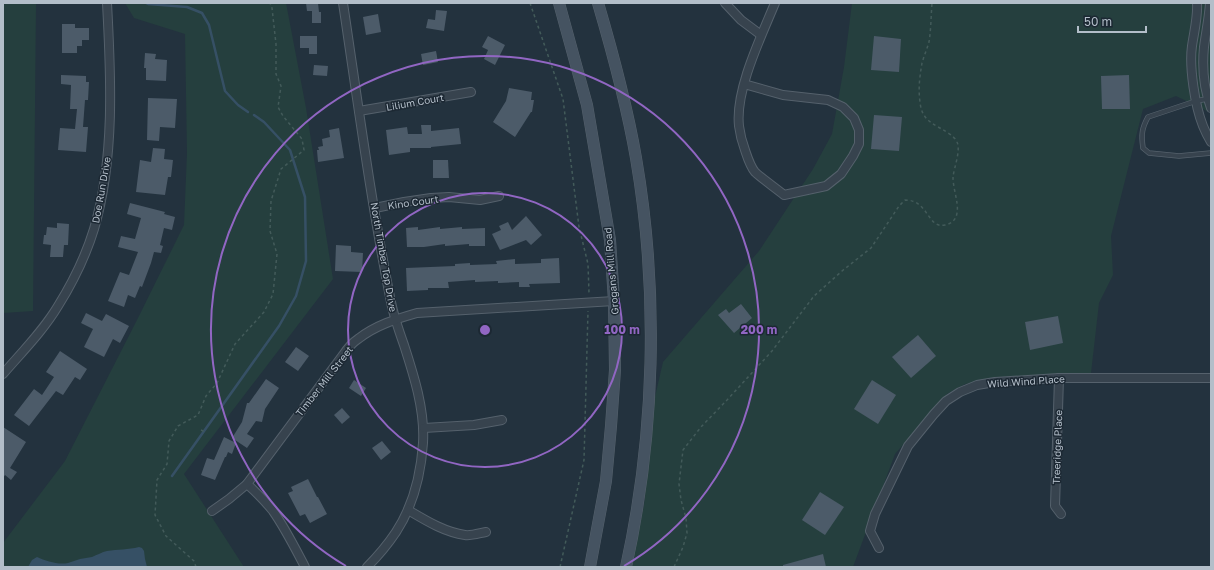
<svg xmlns="http://www.w3.org/2000/svg" width="1214" height="570" font-family="'Golos Text',sans-serif">
  <rect width="100%" height="100%" fill="#23323e"/>
  <!-- green -->
  <g fill="#253f3e">
    <path d="M3 3H36L33 311 3 313Z"/>
    <path d="M125 3H286L306 108 333 279 184 474 244 567H3V543L65 461 137 320 184 225 187 153 185 34 134 18Z"/>
    <path d="M852 3H1211V113L1176 96 1143 109 1111 236 1113 275 1099 303 1091 373 1000 377 965 384 947 394 895 454 853 567H631L644 505 654 401 663 362 759 251 813 169 832 134 844 67Z"/>
  </g>
  <!-- water -->
  <path fill="#365065" d="M139 547 142 548 144 551 145 559 147 567H28L32 560 37 557C46 561 58 565 68 563 72 562 76 560 80 559 84 558 88 558 92 557 97 555 102 552 107 551 118 549 128 550 139 547Z"/>
  <g fill="none" stroke-linecap="round" stroke-linejoin="round">
    <!-- stream -->
    <g stroke="#365065" stroke-width="2.5">
      <path d="M146 3 148 4 187 7 202 13 209 25 225 91 238 105 248 112"/>
      <path d="M172 476 279 326 296 296 306 261 305 197 290 150 264 122 254 115"/>
    </g>
  </g>
  <!-- building -->
  <g fill="#4c5b69">
    <path d="M306 3H318L319 12H321V23H312V11H307Z"/>
    <path d="M436 10 447 11 444 31 426 28 428 19 435 20Z"/>
    <path d="M378 14 381 32 366 35 363 17Z"/>
    <path d="M62 24H75V28H89V40H82V46H77V53H62Z"/>
    <path d="M300 36H317V54H309V48H300Z"/>
    <path d="M488 36 505 45 495 65 484 59 488 50 482 47Z"/>
    <path d="M874 36 901 39 899 72 871 70Z"/>
    <path d="M436 51 438 62 423 65 421 54Z"/>
    <path d="M145 53 156 54 155 59 167 60 166 81 146 80V68H144Z"/>
    <path d="M314 65 328 66 327 76 313 75Z"/>
    <path d="M61 75 86 76V82H89L88 100H85L83 127H88L86 152 58 150 60 128 75 129 77 109H70L71 85 61 84Z"/>
    <path d="M1129 75 1130 109H1102L1101 76Z"/>
    <path d="M509 88 532 92 531 100H534L532 112H531L515 137 493 122 506 101Z"/>
    <path d="M148 98 177 99 175 128 160 127 159 141 147 140Z"/>
    <path d="M874 115 902 117 899 151 871 149Z"/>
    <path d="M421 125H431V131L459 128 461 144 431 147V148H410V152L389 155 386 130 407 127 408 134H422Z"/>
    <path d="M339 128 344 158 318 162 317 150H319L318 147 323 146 322 139 330 137 329 130Z"/>
    <path d="M153 148 165 149 164 159 173 160 171 177H168L165 195 136 192 140 160 151 162Z"/>
    <path d="M433 160H448L449 178H433Z"/>
    <path d="M130 203 165 212 164 214 175 217 172 230 164 228 160 245 163 246 161 253 154 252 151 263 142 287 140 286 135 298 128 295 124 307 108 301 120 272 129 275 138 252 118 247 121 236 135 239 141 218 127 214Z"/>
    <path d="M526 216 542 235 531 245 526 240 500 250 492 234 501 230 499 226 508 222 512 230Z"/>
    <path d="M57 223 69 224 68 245H64L63 257H50L51 245 43 244 44 235H46L47 227 57 228Z"/>
    <path d="M418 227V230L440 227V229L462 227V229L485 228V246H469V244L445 246V244L424 247H407L406 228Z"/>
    <path d="M336 245 351 246V252L363 253 362 272 335 271Z"/>
    <path d="M559 258 560 283 529 284 530 287H519V282L498 283V281L475 282V280L448 282 449 288H428V290L407 291 406 268 455 266V264L470 263V265L497 264 496 261 515 259V264L541 263V259Z"/>
    <path d="M741 304 752 318 734 333 718 315 726 309 729 313Z"/>
    <path d="M86 313 102 321 106 314 129 326 120 343 113 339 104 357 84 347 93 329 81 323Z"/>
    <path d="M1058 316 1063 343 1030 350 1025 322Z"/>
    <path d="M918 335 936 356 911 378 892 357Z"/>
    <path d="M296 347 309 356 298 371 285 362Z"/>
    <path d="M60 351 87 369 80 380 75 377 63 395 56 391 29 426 14 415 34 389 42 395 54 377 46 372Z"/>
    <path d="M266 379 279 388 265 409 262 422 256 421 247 434 254 438 247 448 232 438 242 422 247 403H249Z"/>
    <path d="M354 380 366 388 361 396 349 388Z"/>
    <path d="M872 380 896 395 878 424 854 409Z"/>
    <path d="M342 408 350 417 342 424 334 415Z"/>
    <path d="M3 427 26 442 10 468 17 472 11 480 5 475 3 478Z"/>
    <path d="M224 437 236 443 232 454 228 452 226 457H225L215 480 201 475 207 458 214 460Z"/>
    <path d="M382 441 391 452 381 460 372 448Z"/>
    <path d="M308 479 317 497H318L327 514 310 523 305 514 300 516 288 493 293 491 291 487Z"/>
    <path d="M820 492 844 507 825 535 802 520Z"/>
    <path d="M823 554 826 567H783V565Z"/>
  </g>
  <g fill="none" stroke-linecap="round" stroke-linejoin="round">
    <!-- lane casing -->
    <g stroke="#55616c" stroke-width="5.5">
      <path id="lane" d="M1207 99 1196 101 1148 117C1142 128 1141 134 1143 148L1149 153 1179 156 1211 153"/>
    </g>
    <!-- street casing -->
    <g stroke="#55616c" stroke-width="10">
      <g id="street">
        <path d="M343 3C358 103 371 203 391 302 394 317 399 331 404 345 414 376 425 410 423 443 421 473 413 506 396 532 388 544 378 556 367 567"/>
        <path d="M725 3 741 20 761 35"/>
        <path d="M1197 3C1198 17 1194 32 1192 46 1189 67 1195 106 1203 126 1205 131 1208 137 1211 142"/>
        <path d="M1210 3C1209 18 1206 32 1204 47 1202 67 1204 89 1211 108"/>
        <path d="M744 84 783 95 828 100 843 107 854 118 859 130V144L853 156 841 174 826 186 784 195C777 189 761 178 755 172 750 166 747 156 745 150 742 142 740 134 739 126 735 90 761 37 775 3"/>
        <path d="M359 111 471 92"/>
        <path d="M375 208 404 202 431 198 449 197 480 200 499 196"/>
        <path d="M3 374C22 352 43 331 58 306 73 282 86 255 94 229 115 159 111 76 107 3"/>
        <path d="M1059 378 1055 506 1061 514"/>
        <path d="M424 428 474 425 502 420"/>
        <path d="M247 484C256 492 265 501 273 511 285 528 295 548 305 567"/>
        <path d="M408 510C425 520 444 532 465 535 471 536 480 533 486 532"/>
        <path d="M212 511 229 499 247 484 343 355C347 349 352 343 358 339 376 325 396 319 417 313L614 301"/>
        <path d="M879 548 870 531 875 514 908 446 934 414 946 401 960 392 977 385 995 382 1059 378H1211"/>
      </g>
    </g>
    <!-- secondary casing -->
    <g stroke="#55616c" stroke-width="12">
      <g id="secondary">
        <path d="M559 3 587 105 610 240 614 301 615 370 611 426 606 481 590 567"/>
        <path d="M598 3C613 54 627 106 636 158 659 292 655 435 626 567"/>
      </g>
    </g>
    <!-- path -->
    <g stroke="#435b5a" stroke-width="1.5" stroke-dasharray="3 3" stroke-linecap="butt">
      <path d="M530 3 563 99 579 227 588 264 589 293"/>
      <path d="M201 430 205 432"/>
      <path d="M196 567 194 561 166 536 155 515 157 480 167 464 169 441 178 426 198 415 206 396 217 383 235 344 264 312 273 294 277 254 270 231 271 201 281 169 304 150 302 139 283 116 278 107 281 86 276 74V44L272 8 270 3"/>
      <path d="M560 567 584 460 588 311"/>
      <path d="M674 567 683 547 687 533 686 518 681 500 679 484 683 450 701 427 727 400 772 351 814 296 842 271 871 248 899 206 905 200C929 200 927 229 945 225 951 224 956 220 957 213 959 203 953 189 953 177 954 168 961 150 957 142 956 139 953 137 951 135 936 124 922 123 920 102 918 88 920 75 922 63 924 56 927 49 929 42 931 30 931 16 932 3"/>
    </g>
    <!-- lane -->
    <use href="#lane" stroke="#37434e" stroke-width="4"/>
    <!-- street -->
    <use href="#street" stroke="#37434e" stroke-width="8"/>
    <!-- secondary -->
    <use href="#secondary" stroke="#455361" stroke-width="11"/>
  </g>
  <!-- distance rings -->
  <g fill="none" stroke="#9166c3" stroke-width="2">
    <circle cx="485" cy="330" r="137"/>
    <path d="M346 566A274 274 0 1 1 624 566"/>
  </g>
  <g text-anchor="middle" dominant-baseline="central" stroke-width="3" stroke-linejoin="round" paint-order="stroke">
    <!-- street labels -->
    <g font-size="10" fill="#b3bec9" stroke="#1c2833">
      <text transform="translate(415 102) rotate(-10)">Lilium Court</text>
      <text transform="translate(101 190) rotate(-80)">Doe Run Drive</text>
      <text transform="translate(413 202) rotate(-8)">Kino Court</text>
      <text transform="translate(384 257) rotate(80)">North Timber Top Drive</text>
      <text transform="translate(611 271) rotate(-95)">Grogans Mill Road</text>
      <text transform="translate(324 381) rotate(-52)">Timber Mill Street</text>
      <text transform="translate(1026 381) rotate(-4)">Wild Wind Place</text>
      <text transform="translate(1057 447) rotate(-88)">Treeridge Place</text>
    </g>
  </g>
  <circle cx="485" cy="330" r="6" fill="#9166c3" stroke="#1c2833" stroke-width="2"/>
  <g font-size="12" text-anchor="middle" font-weight="bold" fill="#9166c3" stroke="#1c2833" stroke-width="3" stroke-linejoin="round" paint-order="stroke">
    <text x="622" y="334">100 m</text>
    <text x="759" y="334">200 m</text>
  </g>
  <!-- border -->
  <rect width="1214" height="570" fill="none" stroke="#b3bec9" stroke-width="8"/>
  <!-- scale -->
  <path d="M1078 26v6h68v-6" fill="none" stroke="#b3bec9" stroke-width="2"/>
  <text x="1084" y="26" font-size="12" fill="#b3bec9" stroke="#1c2833" stroke-width="3" paint-order="stroke">50 m</text>
</svg>
